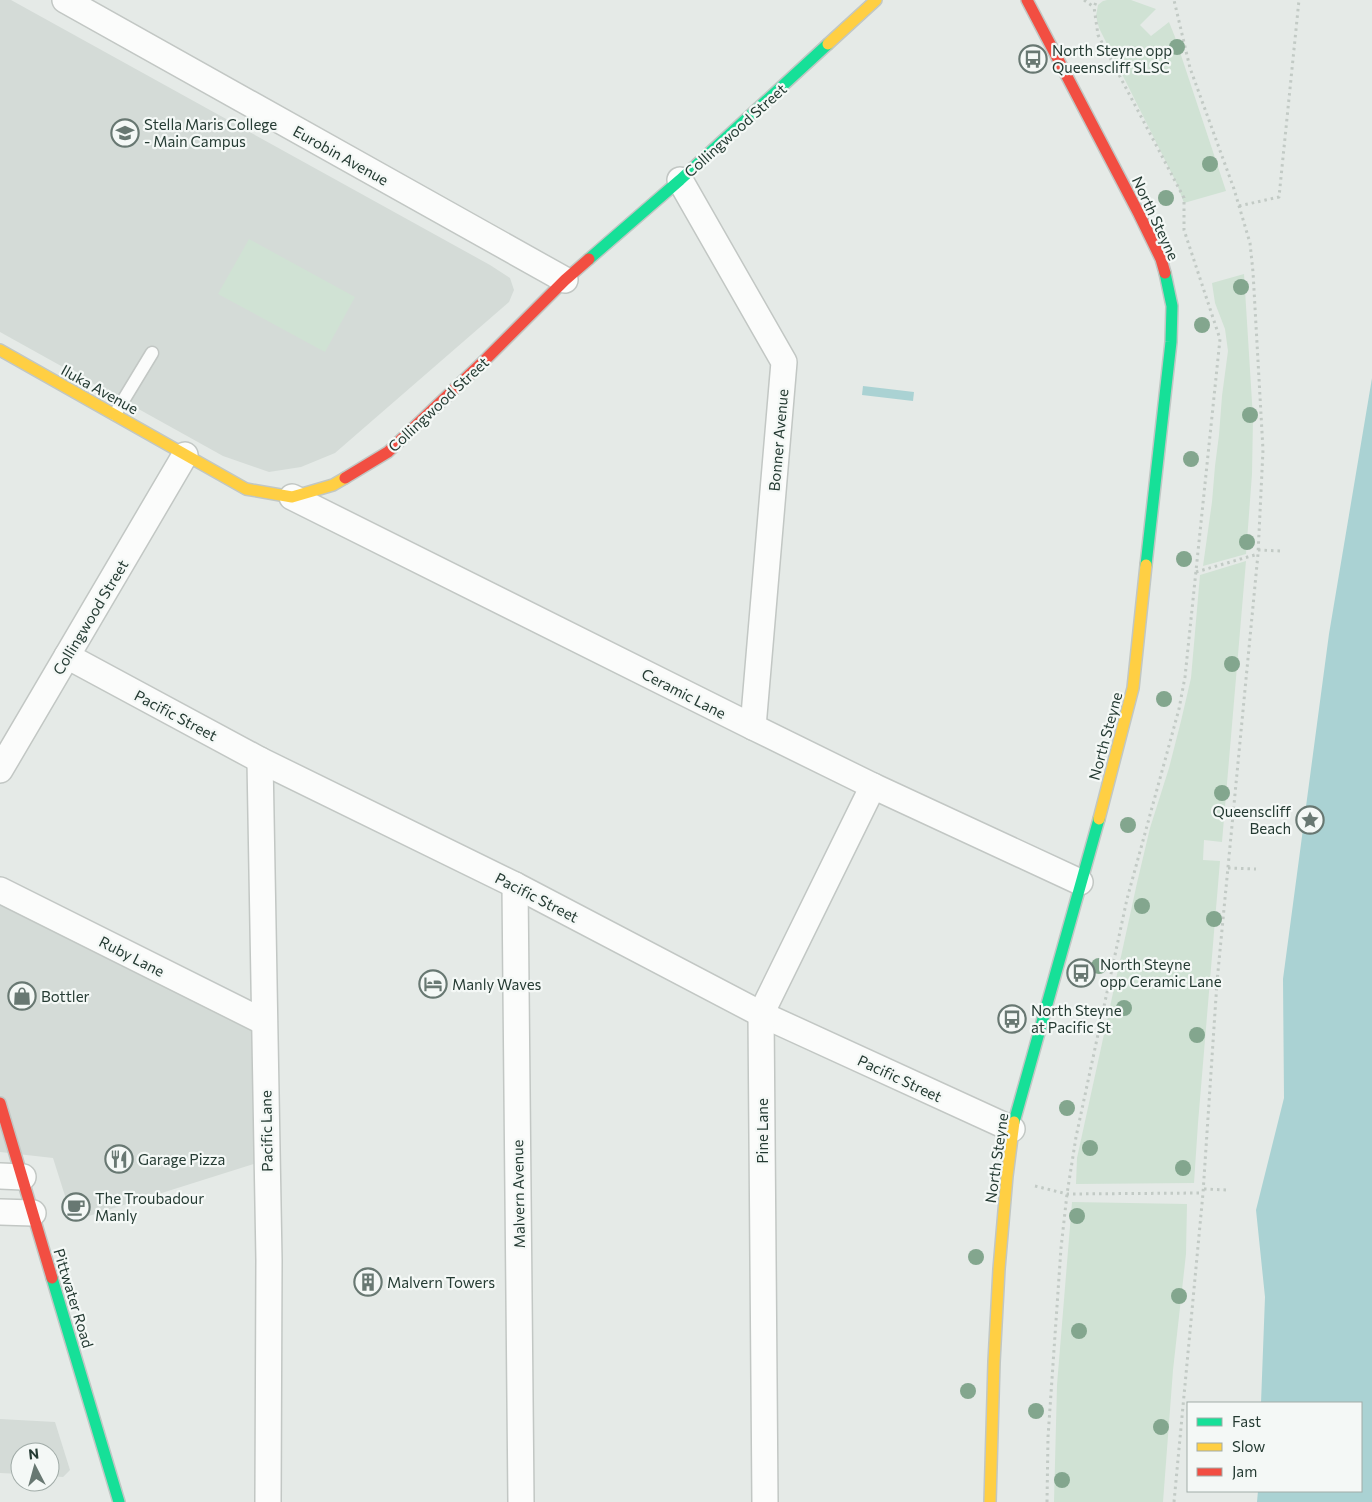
<svg xmlns="http://www.w3.org/2000/svg" width="1372" height="1502" font-family="Commissioner,sans-serif">
  <rect width="100%" height="100%" fill="#e5eae7"/>
  <!-- built -->
  <g fill="#d4dbd7">
    <path d="M0 0H11L490 265 510 278 514 290 509 302 335 453 301 467 269 472 223 456 0 332Z"/>
    <path d="M0 901 253 1024 257 1163 73 1221 53 1158 0 1152Z"/>
    <path d="M0 1419 55 1422 70 1470 63 1477 50 1476V1452H20V1474L0 1473Z"/>
  </g>
  <!-- green -->
  <g fill="#d0e2d4">
    <path d="M1107 0H1131L1156 9 1140 25 1151 36 1169 22 1175 37 1226 191 1184 203 1177 184 1099 28 1096 16 1098 5 1103 1Z"/>
    <path d="M249 239 355 297 325 352 218 294Z"/>
    <path d="M1244 274 1253 418 1252 474 1246 554 1203 566 1212 502 1215 466 1219 435 1222 396 1228 351 1225 329 1215 303 1212 283Z"/>
    <path d="M1246 561 1222 842 1204 840 1203 860 1220 861 1198 1123 1194 1183 1076 1184 1077 1158 1137 883 1150 828 1169 768 1181 721 1191 678 1200 575Z"/>
    <path d="M1072 1202 1187 1204 1186 1254 1173 1370 1163 1502H1054L1057 1385Z"/>
  </g>
  <!-- water -->
  <g fill="#aad2d3">
    <path d="M1372 378V1502H1257L1258 1491H1361V1403H1261L1265 1297 1256 1210 1284 1098 1283 979 1329 634Z"/>
    <path d="M863 386 914 392 913 401 862 395Z"/>
  </g>
  <g fill="none" stroke-linecap="round" stroke-linejoin="round">
    <!-- lane casing -->
    <g stroke="#c2c7c4" stroke-width="15">
      <path id="lane" d="M115 414 152 353"/>
    </g>
    <!-- street casing -->
    <g stroke="#c2c7c4" stroke-width="28">
      <g id="street">
        <path d="M65 0 565 280"/>
        <path d="M680 180 784 362 753 727"/>
        <path d="M292 497 753 727 873 786 1080 882"/>
        <path d="M67 656 260 760 515 885 761 1014 1012 1129"/>
        <path d="M260 760 269 1260 268 1502"/>
        <path d="M0 770 185 455"/>
        <path d="M515 885 521 1502"/>
        <path d="M0 890 264 1022"/>
        <path d="M0 1176 23 1177"/>
        <path d="M0 1212 33 1213"/>
        <path d="M765 1502 761 1014 873 786"/>
      </g>
    </g>
    <!-- fast casing -->
    <g stroke="#c1c7c4" stroke-width="14">
      <g id="fast">
        <path d="M589 259 680 180 828 44"/>
        <path d="M1146 565 1171 342 1172 306 1165 273"/>
        <path d="M1014 1122 1099 819"/>
        <path d="M52 1278 119 1502"/>
      </g>
    </g>
    <!-- slow casing -->
    <g stroke="#c1c7c4" stroke-width="14">
      <g id="slow">
        <path d="M828 44 876 0"/>
        <path d="M0 350 246 489 292 497 333 485 345 478"/>
        <path d="M1099 819 1133 688 1146 565"/>
        <path d="M990 1502 994 1362 999 1269 1007 1176 1014 1122"/>
      </g>
    </g>
    <!-- jam casing -->
    <g stroke="#c1c7c4" stroke-width="14">
      <g id="jam">
        <path d="M1027 0 1139 214 1161 259 1165 273"/>
        <path d="M345 478 388 452 487 358 565 280 589 259"/>
        <path d="M0 1103 52 1278"/>
      </g>
    </g>
    <!-- path -->
    <g stroke="#c2cac5" stroke-width="3" stroke-dasharray="2.5 4" stroke-linecap="butt">
      <path d="M1084 0 1094 7"/>
      <path d="M1239 206 1279 197 1299 0"/>
      <path d="M1258 550 1282 551"/>
      <path d="M1196 572 1258 554"/>
      <path d="M1228 868 1256 869"/>
      <path d="M1035 1186 1067 1194 1203 1193"/>
      <path d="M1204 1189 1228 1190"/>
      <path d="M1047 1502 1048 1437 1061 1248 1067 1194 1076 1137 1127 899 1179 709 1185 677 1220 339 1184 230V198L1098 35 1094 7 1097 0"/>
      <path d="M1174 1502 1203 1193 1217 982 1258 554 1263 450 1253 272 1250 243 1234 189 1190 68 1174 0"/>
    </g>
    <!-- lane -->
    <use href="#lane" stroke="#fbfcfb" stroke-width="12"/>
    <!-- street -->
    <use href="#street" stroke="#fbfcfb" stroke-width="25"/>
    <!-- fast -->
    <use href="#fast" stroke="#16e098" stroke-width="11"/>
    <!-- slow -->
    <use href="#slow" stroke="#ffcf43" stroke-width="11"/>
    <!-- jam -->
    <use href="#jam" stroke="#f24e42" stroke-width="11"/>
  </g>
  <!-- trees -->
  <g fill="#83a68e">
    <circle cx="1177" cy="47" r="8"/>
    <circle cx="1210" cy="164" r="8"/>
    <circle cx="1166" cy="198" r="8"/>
    <circle cx="1241" cy="287" r="8"/>
    <circle cx="1202" cy="325" r="8"/>
    <circle cx="1250" cy="415" r="8"/>
    <circle cx="1191" cy="459" r="8"/>
    <circle cx="1247" cy="542" r="8"/>
    <circle cx="1184" cy="559" r="8"/>
    <circle cx="1232" cy="664" r="8"/>
    <circle cx="1164" cy="699" r="8"/>
    <circle cx="1222" cy="793" r="8"/>
    <circle cx="1128" cy="825" r="8"/>
    <circle cx="1142" cy="906" r="8"/>
    <circle cx="1214" cy="919" r="8"/>
    <circle cx="1099" cy="966" r="8"/>
    <circle cx="1124" cy="1008" r="8"/>
    <circle cx="1197" cy="1035" r="8"/>
    <circle cx="1067" cy="1108" r="8"/>
    <circle cx="1090" cy="1148" r="8"/>
    <circle cx="1183" cy="1168" r="8"/>
    <circle cx="1077" cy="1216" r="8"/>
    <circle cx="976" cy="1257" r="8"/>
    <circle cx="1179" cy="1296" r="8"/>
    <circle cx="1079" cy="1331" r="8"/>
    <circle cx="968" cy="1391" r="8"/>
    <circle cx="1036" cy="1411" r="8"/>
    <circle cx="1161" cy="1427" r="8"/>
    <circle cx="1062" cy="1480" r="8"/>
  </g>
  <!-- icons -->
  <defs>
    <g id="bus-ring" transform="scale(1.4375)"><circle r="9.5" fill="#f4f8f6" stroke="#687872" stroke-width="1.5"/><path d="M-5-6H5V4H4V6H2V4H-2V6H-4V4H-5ZM-3.5-4V0h7V-4ZM-3.5 1.2v1.5H-2V1.2ZM2 1.2v1.5H3.5V1.2Z" fill="#687872"/></g>
    <g id="school-ring" transform="scale(1.4375)"><circle r="9.5" fill="#f4f8f6" stroke="#687872" stroke-width="1.5"/><path d="M0-5L7-2L0 1L-7-2ZM-4 1L0 2.5L4 1V4Q0 6-4 4Z" fill="#687872"/></g>
    <g id="sight-ring" transform="scale(1.4375)"><circle r="9.5" fill="#f4f8f6" stroke="#687872" stroke-width="1.5"/><path d="M0-6L1.8-2.2L6-1.7L2.9 1.2L3.7 5.4L0 3.3L-3.7 5.4L-2.9 1.2L-6-1.7L-1.8-2.2Z" fill="#687872"/></g>
    <g id="hotel-ring" transform="scale(1.4375)"><circle r="9.5" fill="#f4f8f6" stroke="#687872" stroke-width="1.5"/><path d="M-6-4.5h1.5V1H6V5H4.5V3h-9V5H-6ZM-4 0a1.8 1.8 0 1 1 3.6 0ZM.5 0V-2.5h3Q6-2.5 6 0Z" fill="#687872"/></g>
    <g id="shop-ring" transform="scale(1.4375)"><circle r="9.5" fill="#f4f8f6" stroke="#687872" stroke-width="1.5"/><path d="M-5-2.5h2.3a2.7 3.5 0 0 1 5.4 0H5L5.5 6h-11ZM-1.5-2.5h3a1.5 2.3 0 0 0-3 0Z" fill="#687872"/></g>
    <g id="restaurant-ring" transform="scale(1.4375)"><circle r="9.5" fill="#f4f8f6" stroke="#687872" stroke-width="1.5"/><path d="M-5-6h1v4h1v-4h1v4h1v-4h1v5L-1.5 .5V6h-2V.5L-5-1ZM5-6V6H3V1.5H1.5Q1.5-4 5-6Z" fill="#687872"/></g>
    <g id="cafe-ring" transform="scale(1.4375)"><circle r="9.5" fill="#f4f8f6" stroke="#687872" stroke-width="1.5"/><path d="M-5.5-4.5H6V0H3Q3 3.5 0 3.5H-2.5Q-5.5 3.5-5.5 0ZM3-3.2v2h1.7v-2ZM-6 4.5H4V6H-6Z" fill="#687872"/></g>
    <g id="building-ring" transform="scale(1.4375)"><circle r="9.5" fill="#f4f8f6" stroke="#687872" stroke-width="1.5"/><path d="M-4-6H4V6H1V3H-1V6H-4ZM-2.5-4.3h1.7v1.8h-1.7ZM.8-4.3h1.7v1.8H.8ZM-2.5-1h1.7V.8h-1.7ZM.8-1h1.7V.8H.8Z" fill="#687872"/></g>
  </defs>
  <g fill-rule="evenodd">
    <use href="#bus-ring" x="1033" y="59"/>
    <use href="#school-ring" x="125" y="133"/>
    <use href="#sight-ring" x="1310" y="820"/>
    <use href="#bus-ring" x="1081" y="973"/>
    <use href="#hotel-ring" x="433" y="984"/>
    <use href="#shop-ring" x="22" y="996"/>
    <use href="#bus-ring" x="1012" y="1019"/>
    <use href="#restaurant-ring" x="119" y="1159"/>
    <use href="#cafe-ring" x="76" y="1207"/>
    <use href="#building-ring" x="368" y="1282"/>
  </g>
  <g text-anchor="middle" dominant-baseline="central" stroke-width="4.5" stroke-linejoin="round" paint-order="stroke">
    <!-- poi labels -->
    <g font-size="15" fill="#253b33" stroke="#f4f8f6" text-anchor="start">
      <text x="1052" y="50">North Steyne opp<tspan x="1052" dy="17">Queenscliff SLSC</tspan></text>
      <text x="144" y="124">Stella Maris College<tspan x="144" dy="17">- Main Campus</tspan></text>
      <text x="1291" y="811" text-anchor="end">Queenscliff<tspan x="1291" dy="17">Beach</tspan></text>
      <text x="1100" y="964">North Steyne<tspan x="1100" dy="17">opp Ceramic Lane</tspan></text>
      <text x="452" y="984">Manly Waves</text>
      <text x="41" y="996">Bottler</text>
      <text x="1031" y="1010">North Steyne<tspan x="1031" dy="17">at Pacific St</tspan></text>
      <text x="138" y="1159">Garage Pizza</text>
      <text x="95" y="1198">The Troubadour<tspan x="95" dy="17">Manly</tspan></text>
      <text x="387" y="1282">Malvern Towers</text>
    </g>
    <!-- street labels -->
    <g font-size="15" fill="#253b33" stroke="#f4f8f6">
      <text transform="translate(735 130) rotate(-42)">Collingwood Street</text>
      <text transform="translate(341 155) rotate(29)">Eurobin Avenue</text>
      <text transform="translate(1156 218) rotate(65)">North Steyne</text>
      <text transform="translate(100 389) rotate(29)">Iluka Avenue</text>
      <text transform="translate(438 404) rotate(-43)">Collingwood Street</text>
      <text transform="translate(778 440) rotate(-85)">Bonner Avenue</text>
      <text transform="translate(90 617) rotate(-59)">Collingwood Street</text>
      <text transform="translate(684 693) rotate(27)">Ceramic Lane</text>
      <text transform="translate(176 715) rotate(28)">Pacific Street</text>
      <text transform="translate(1105 736) rotate(-75)">North Steyne</text>
      <text transform="translate(537 897) rotate(27)">Pacific Street</text>
      <text transform="translate(132 956) rotate(27)">Ruby Lane</text>
      <text transform="translate(900 1078) rotate(25)">Pacific Street</text>
      <text transform="translate(266 1131) rotate(-91)">Pacific Lane</text>
      <text transform="translate(762 1131) rotate(-90)">Pine Lane</text>
      <text transform="translate(996 1158) rotate(-82)">North Steyne</text>
      <text transform="translate(518 1194) rotate(-91)">Malvern Avenue</text>
      <text transform="translate(74 1298) rotate(73)">Pittwater Road</text>
    </g>
  </g>
  <!-- legend -->
  <rect x="1187" y="1402" width="175" height="90" fill="#f4f8f6" stroke="#a1aca8"/>
  <rect x="1197" y="1418" width="25" height="8" fill="#16e098" stroke="#a1aca8"/>
  <text x="1232" y="1427" font-size="15" fill="#253b33">Fast</text>
  <rect x="1197" y="1443" width="25" height="8" fill="#ffcf43" stroke="#a1aca8"/>
  <text x="1232" y="1452" font-size="15" fill="#253b33">Slow</text>
  <rect x="1197" y="1468" width="25" height="8" fill="#f24e42" stroke="#a1aca8"/>
  <text x="1232" y="1477" font-size="15" fill="#253b33">Jam</text>
  <!-- north arrow -->
  <g transform="translate(35 1467) rotate(354)"><circle r="24" fill="#f4f8f6" stroke="#a1aca8"/>
  <path d="M0-4L9 19L0 12L-9 19Z" fill="#687872"/>
  <text y="-8" font-size="14" font-weight="bold" text-anchor="middle" fill="#253b33">N</text>
  </g>
</svg>
